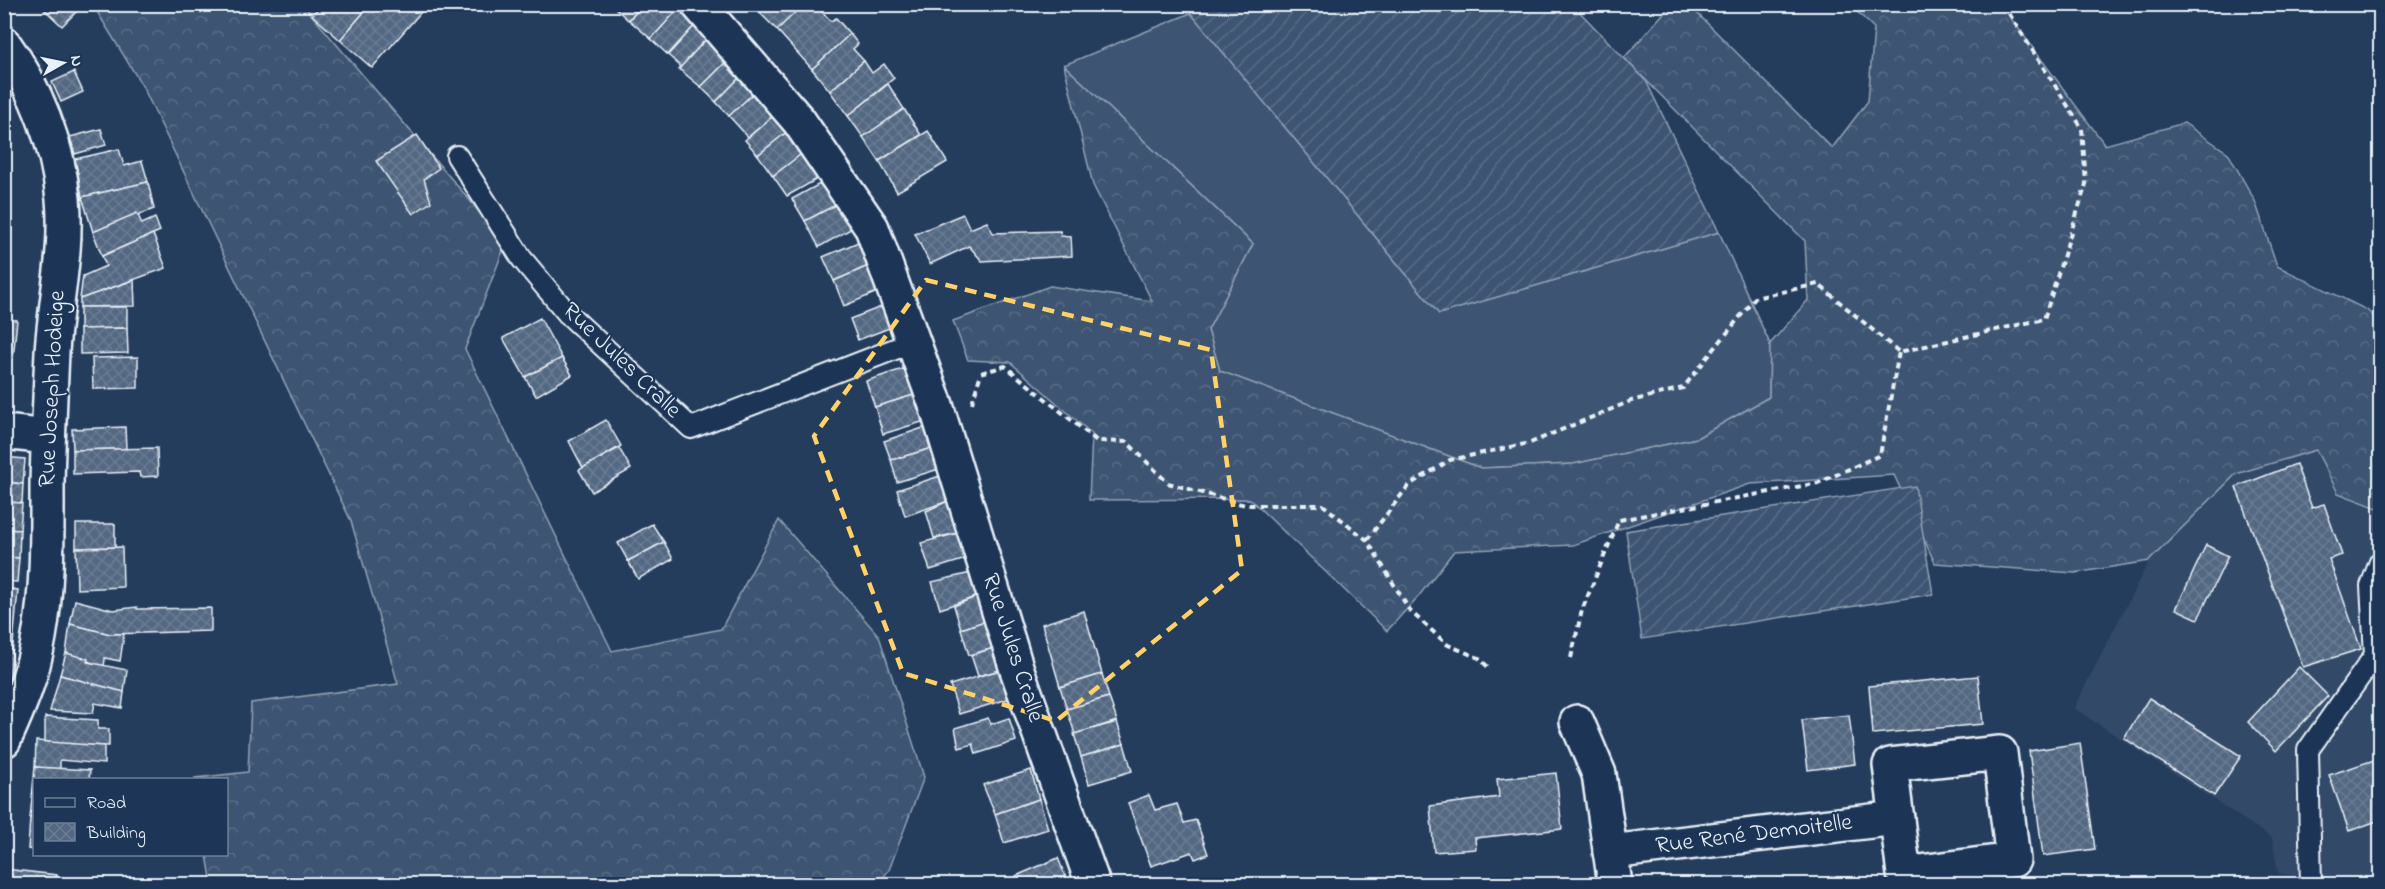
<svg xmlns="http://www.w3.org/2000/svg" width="2385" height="889" font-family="'Indie Flower',sans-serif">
  <defs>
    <pattern id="forest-crowns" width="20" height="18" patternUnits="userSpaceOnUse" patternTransform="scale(1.5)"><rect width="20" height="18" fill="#3e5472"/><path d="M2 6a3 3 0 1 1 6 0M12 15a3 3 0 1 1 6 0" fill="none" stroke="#5a6d87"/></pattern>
    <pattern id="garden-furrows" width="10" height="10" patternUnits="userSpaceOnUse" patternTransform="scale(1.5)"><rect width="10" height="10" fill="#3e5472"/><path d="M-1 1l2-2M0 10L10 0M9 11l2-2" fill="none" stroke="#5a6d87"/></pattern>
    <pattern id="building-cross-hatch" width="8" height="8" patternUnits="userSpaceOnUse" patternTransform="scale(1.5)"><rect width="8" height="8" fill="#536782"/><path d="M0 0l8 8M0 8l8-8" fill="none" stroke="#6c7d94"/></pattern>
  </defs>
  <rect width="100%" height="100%" fill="#253d5d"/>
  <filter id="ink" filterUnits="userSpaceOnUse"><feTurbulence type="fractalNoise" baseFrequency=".0167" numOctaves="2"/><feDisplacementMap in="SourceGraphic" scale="12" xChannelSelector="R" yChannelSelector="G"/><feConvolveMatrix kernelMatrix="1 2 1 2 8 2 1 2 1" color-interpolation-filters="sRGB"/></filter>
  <g filter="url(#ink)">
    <!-- built -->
    <path fill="#334a68" d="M2316 450 2338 493 2380 509V884H2350L2278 873 2272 838 2074 708 2149 561 2236 473Z"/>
    <!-- grass -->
    <path fill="#3e5472" stroke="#93a2b5" stroke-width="1.5" d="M1191 13 1439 314 1719 232 1770 344 1769 397 1697 438 1573 464 1481 468 1220 371 1208 330 1253 244 1064 65Z"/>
    <!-- forest -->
    <g fill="url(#forest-crowns)" stroke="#93a2b5" stroke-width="1.5">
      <path d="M93 5H303L506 243 465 349 612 651 721 629 779 520 879 636 924 777 889 870 878 884H212L207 855 226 854V780L194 778 248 772 251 703 398 684 351 521 143 87Z"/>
      <path d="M1671 5H1689L1832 148 1868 101 1874 28 1850 5H2001L2105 145 2184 123 2228 153 2255 201 2277 266 2367 310 2380 323V509L2338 493 2316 450 2236 474 2149 561 2075 573 1935 563 1894 475 1750 484 1573 545 1454 551 1418 597 1387 631 1250 499 1089 500 1092 434 1010 362 968 360 953 321 1050 286 1152 301 1093 185 1064 65 1253 244 1208 330 1220 371 1481 468 1573 464 1697 438 1769 397 1770 344 1808 300 1805 241 1624 58Z"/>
    </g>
    <!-- garden -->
    <g fill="url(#garden-furrows)" stroke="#93a2b5" stroke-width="1.5">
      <path d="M1184 5H1573L1646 81 1719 232 1439 314Z"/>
      <path d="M1915 486 1933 594 1642 639 1626 531Z"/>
    </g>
    <!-- building -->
    <g fill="url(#building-cross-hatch)" stroke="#e8f1f8" stroke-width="1.5">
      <path d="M51 4H82L83 5 62 26 45 10Z"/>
      <path d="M322 4H371L340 40 312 15Z"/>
      <path d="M371 4H428L372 68 340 40Z"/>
      <path d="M611 4H644L628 20Z"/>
      <path d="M644 4H678L680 7 651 39 629 20Z"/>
      <path d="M765 4H804L777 30 758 11Z"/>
      <path d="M804 4H814L831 21 836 18 850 34 812 69 777 30Z"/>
      <path d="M680 7 697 23 668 55 651 39Z"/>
      <path d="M697 23 710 35 681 67 668 55Z"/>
      <path d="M850 34 858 44 853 49 864 61 830 91 812 69Z"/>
      <path d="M710 35 731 57 701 87 679 69Z"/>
      <path d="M731 57 745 72 716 102 701 87Z"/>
      <path d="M864 61 872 73 884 64 894 78 848 116 830 91Z"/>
      <path d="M74 72 83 92 61 102 52 82Z"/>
      <path d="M745 72 759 88 729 116 716 102Z"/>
      <path d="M888 84 904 109 863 137 848 116Z"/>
      <path d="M759 88 779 111 748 137 729 116Z"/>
      <path d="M904 109 921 135 879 161 863 137Z"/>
      <path d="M779 111 793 127 758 155 745 140Z"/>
      <path d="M793 127 809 148 773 176 758 155Z"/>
      <path d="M101 129 106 145 75 154 70 137Z"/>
      <path d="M928 131 947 162 897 192 879 161Z"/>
      <path d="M417 135 439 168 424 179 431 202 413 214 376 161Z"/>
      <path d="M809 148 826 174 787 196 773 176Z"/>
      <path d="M119 149 124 166 142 161 148 182 82 197 75 159Z"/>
      <path d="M829 179 843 201 805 221 792 199Z"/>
      <path d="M148 182 154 209 93 232 82 197Z"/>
      <path d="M843 201 856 226 819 247 805 221Z"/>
      <path d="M137 213 142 224 155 218 160 231 102 256 93 232Z"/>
      <path d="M963 214 970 229 987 222 993 233 1060 231 1061 236 1071 237 1072 256 982 261 969 246 930 264 915 234Z"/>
      <path d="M153 234 166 268 80 299 83 276 106 266 102 256Z"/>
      <path d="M863 240 873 264 834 281 823 257Z"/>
      <path d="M873 264 882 290 844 306 834 281Z"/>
      <path d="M134 280 135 306 80 307V299Z"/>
      <path d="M889 304 897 325 858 340 850 319Z"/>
      <path d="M80 307H127V328L80 329Z"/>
      <path d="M540 318 562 358 525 377 503 338Z"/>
      <path d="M4 319 17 320 13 359 4 357Z"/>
      <path d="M127 328 128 353 80 354V329Z"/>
      <path d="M138 357V388L93 389 92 358Z"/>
      <path d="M562 358 572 375 536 396 525 377Z"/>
      <path d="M909 367 917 394 875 407 866 381Z"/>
      <path d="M917 394 925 421 883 434 875 407Z"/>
      <path d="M606 420 621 446 583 468 569 441Z"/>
      <path d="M125 427 126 449 73 450 72 429Z"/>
      <path d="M926 427 933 448 891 460 884 441Z"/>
      <path d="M157 448 158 476 140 477 139 472 73 474V450Z"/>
      <path d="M619 448 631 469 592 492 579 470Z"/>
      <path d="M933 448 939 469 897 482 891 460Z"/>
      <path d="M4 457 25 459 23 484 4 482Z"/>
      <path d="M2296 464 2312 508 2324 504 2342 555 2329 559 2361 649 2303 667 2236 487Z"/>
      <path d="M940 476 948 501 905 516 897 490Z"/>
      <path d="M4 482 23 484 22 503 4 502Z"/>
      <path d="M948 501 958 533 934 538 926 511Z"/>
      <path d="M4 502 22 503 20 530 4 529Z"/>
      <path d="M76 524H115V547L76 548Z"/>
      <path d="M652 524 664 542 628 561 618 543Z"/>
      <path d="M4 529 20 530 19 558 4 557Z"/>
      <path d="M958 533 966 559 930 570 921 543Z"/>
      <path d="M664 542 673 559 638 579 628 561Z"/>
      <path d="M2206 545 2228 556 2198 619 2176 609Z"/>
      <path d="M122 547 123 587 77 589 76 548Z"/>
      <path d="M4 557 19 558 17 582 4 581Z"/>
      <path d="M971 573 978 596 940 609 932 582Z"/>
      <path d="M4 588 18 590 13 644 4 643Z"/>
      <path d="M978 596 985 621 961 629 954 606Z"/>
      <path d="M75 600 113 610 137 607V609L211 608V631L110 634 70 624Z"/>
      <path d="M1084 611 1102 674 1060 687 1042 624Z"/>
      <path d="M985 621 994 648 969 655 961 629Z"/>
      <path d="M70 624 110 634H124L120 661 105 658 104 667 66 653Z"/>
      <path d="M4 643 13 644 9 684 4 683Z"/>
      <path d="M994 648 1000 670 978 676 971 655Z"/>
      <path d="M66 653 88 659 87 662 127 670 124 692 60 675Z"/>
      <path d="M2299 667 2328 696 2276 751 2248 722Z"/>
      <path d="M1000 670 1008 699 959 714 950 685Z"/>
      <path d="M1102 674 1109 697 1067 709 1060 687Z"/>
      <path d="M60 675 124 692 122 708 95 703 93 713 50 711Z"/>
      <path d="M1978 676 1983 724 1873 734 1869 686Z"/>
      <path d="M1109 697 1117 721 1075 734 1067 709Z"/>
      <path d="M2149 698 2241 756 2214 796 2124 738Z"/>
      <path d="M1849 715 1855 764 1808 770 1802 720Z"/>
      <path d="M45 717 98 720V729H109V746L54 744 45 741Z"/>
      <path d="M988 718 991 724 1009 718 1016 741 976 754 973 744 959 748 955 728Z"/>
      <path d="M1117 722 1124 744 1081 757 1074 734Z"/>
      <path d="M36 741 104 746V764L60 760V769L35 767Z"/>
      <path d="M2080 743 2095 849 2043 856 2029 751Z"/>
      <path d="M1124 744 1132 771 1089 784 1081 757Z"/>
      <path d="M2380 758V820L2349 831 2329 775Z"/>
      <path d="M35 767 90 770 89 780H34V818H30Z"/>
      <path d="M1031 770 1039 799 995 814 983 785Z"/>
      <path d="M1556 773 1562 829 1475 838 1476 849 1434 852 1430 806 1499 797 1497 779Z"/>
      <path d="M1149 795 1155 810 1177 804 1184 823 1196 820 1208 854 1195 859 1192 852 1151 866 1128 803Z"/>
      <path d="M1039 799 1048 829 1004 843 995 814Z"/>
      <path d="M30 818H34V850L28 849Z"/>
      <path d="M1058 858 1068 883 1019 884 1016 876Z"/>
      <path d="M4 869 57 875 56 884H4Z"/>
      <path d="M1875 881V884H1838Z"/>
    </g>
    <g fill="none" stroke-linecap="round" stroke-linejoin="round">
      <!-- lane casing -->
      <g stroke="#e8f1f8" stroke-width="24">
        <g id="lane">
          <path d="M457 156 522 259 568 314 691 428 913 342"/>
          <path d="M2311 884 2308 750 2375 655 2371 586 2380 562"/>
        </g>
      </g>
      <!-- street casing -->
      <g stroke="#e8f1f8" stroke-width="38">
        <g id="street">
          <path d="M4 44C36 88 58 145 63 199 68 250 55 301 52 352 50 396 48 440 47 484 47 535 48 587 39 637 33 674 19 707 4 740"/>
          <path d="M4 432 48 437"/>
          <path d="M1577 722 1599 774 1615 884"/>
          <path d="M2000 753 2013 860 1904 874 1890 765Z"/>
          <path d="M1610 852 1897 818"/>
        </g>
      </g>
      <!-- secondary casing -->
      <g stroke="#e8f1f8" stroke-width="38">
        <path id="secondary" d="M698 4 799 121 872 228 936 405 1017 670 1093 884"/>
      </g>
      <!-- path -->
      <g stroke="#e8f1f8" stroke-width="4" stroke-dasharray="6 4.5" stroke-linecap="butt">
        <path d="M972 403 981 373 1005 366 1097 441 1127 442 1168 483 1245 505H1323L1367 540 1410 611 1448 645 1479 658 1489 668"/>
        <path d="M1367 540 1409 485 1450 460 1530 443 1631 401 1683 388 1755 298 1818 284 1899 352"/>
        <path d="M1571 658 1582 610 1619 520 1818 483 1880 455 1899 352 2044 319 2086 184 2082 128 2003 4"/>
      </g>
      <!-- lane -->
      <use href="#lane" stroke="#1d3557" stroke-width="20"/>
      <!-- street -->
      <use href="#street" stroke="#1d3557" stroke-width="33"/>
      <!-- secondary -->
      <use href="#secondary" stroke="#1d3557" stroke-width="33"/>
    </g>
  </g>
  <!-- marked area -->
  <path fill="none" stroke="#ffd166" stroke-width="4.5" stroke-dasharray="12 8" stroke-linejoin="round" d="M926 280 1211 350 1242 570 1056 721 903 673 814 436Z"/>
  <g text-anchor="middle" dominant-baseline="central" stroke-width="4.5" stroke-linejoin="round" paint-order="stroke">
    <!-- street labels -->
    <g font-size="24" fill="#e8f1f8" stroke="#1d3557">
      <text transform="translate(621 361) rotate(44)">Rue Jules Cralle</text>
      <text transform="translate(53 389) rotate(-87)">Rue Joseph Hodeige</text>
      <text transform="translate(1012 648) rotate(72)">Rue Jules Cralle</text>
      <text transform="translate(1754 835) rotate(-7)">Rue René Demoitelle</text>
    </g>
  </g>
  <!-- margin -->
  <rect width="2385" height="889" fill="none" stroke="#1d3557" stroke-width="24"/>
  <rect x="12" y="12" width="2361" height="865" fill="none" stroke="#e8f1f8" stroke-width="2" filter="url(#ink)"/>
  <!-- legend -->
  <rect x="33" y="778" width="195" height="78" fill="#1d3557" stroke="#6e8097" stroke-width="1.5"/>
  <rect x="45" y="798" width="30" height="9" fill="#1d3557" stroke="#6e8097" stroke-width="1.5"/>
  <text x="87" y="808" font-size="18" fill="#e8f1f8">Road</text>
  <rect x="45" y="823" width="30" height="18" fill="url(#building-cross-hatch)" stroke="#6e8097" stroke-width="1.5"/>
  <text x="87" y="838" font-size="18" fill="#e8f1f8">Building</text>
  <!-- north arrow -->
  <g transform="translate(63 63) rotate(81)" stroke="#1d3557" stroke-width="4.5" paint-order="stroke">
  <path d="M0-4.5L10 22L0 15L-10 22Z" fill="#e8f1f8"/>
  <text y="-9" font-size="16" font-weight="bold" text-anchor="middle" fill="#e8f1f8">N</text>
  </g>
</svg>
